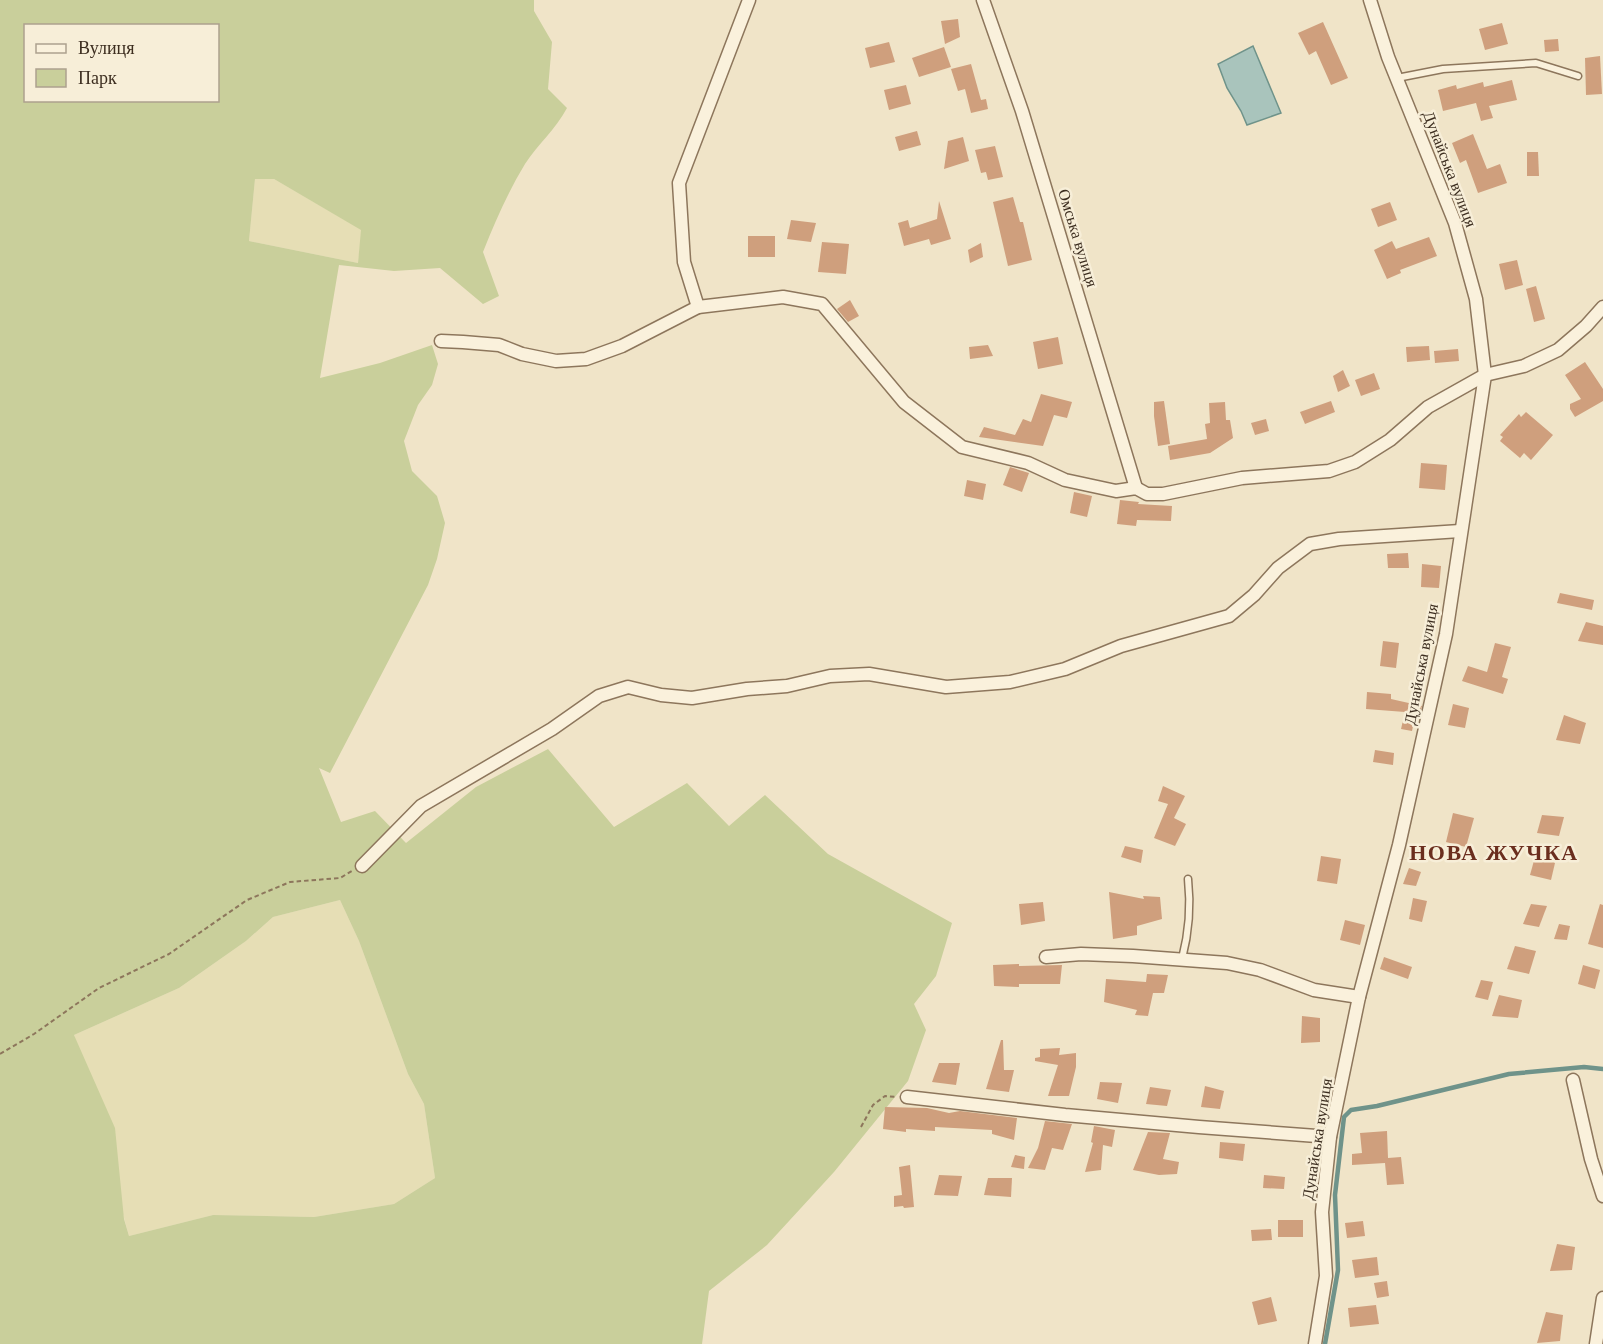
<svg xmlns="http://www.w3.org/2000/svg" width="1603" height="1344" font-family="Georgia,serif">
  <rect width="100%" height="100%" fill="#f0e4c8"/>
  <!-- farmland -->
  <g fill="#e6deb5">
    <path d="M255 179H274L362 230 358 263 249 241Z"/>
    <path d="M340 900 359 941 408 1074 424 1104 435 1178 394 1204 314 1217 213 1215 129 1236 74 1035 179 988 246 941 273 917Z"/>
  </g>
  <!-- green -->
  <path fill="#c9cf9b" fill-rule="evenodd" d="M0 0H534V11L552 42 548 89 567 108C556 129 538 144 525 164 508 192 495 222 483 252L499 296 483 304 440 268 394 271 339 265 320 378 380 363 432 345 438 364 432 385 418 405 404 441 412 471 437 496 445 523 437 559 428 585 330 773 319 768 341 822 375 811 406 843 476 787 548 749 614 827 687 783 729 826 765 795 828 854 952 923 936 976 914 1004 926 1030 908 1081 834 1172 767 1245 709 1291 702 1344H0ZM26 26H218V100H26ZM255 179H274L361 230 358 263 249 241ZM340 900 359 941 408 1074 424 1104 435 1178 394 1204 314 1217 213 1215 129 1236 124 1219 115 1128 74 1035 179 988 246 941 273 917Z"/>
  <!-- water -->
  <path fill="#a9c4bc" stroke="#6f938a" stroke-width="1.5" d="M1253 46 1281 113 1247 125 1241 111 1227 88 1218 64Z"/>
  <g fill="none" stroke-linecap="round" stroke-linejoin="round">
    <!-- stream -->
    <path stroke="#6f938a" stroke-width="4.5" d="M1325 1344 1338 1270 1335 1195 1344 1117 1351 1110 1377 1106 1509 1074 1584 1067 1603 1069"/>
  </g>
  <!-- building -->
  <g fill="#cf9f7d">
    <path d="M958 19 960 37 945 44 941 21Z"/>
    <path d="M1323 22 1348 78 1331 85 1316 51 1309 55 1298 33Z"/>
    <path d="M1502 23 1508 44 1485 50 1479 29Z"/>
    <path d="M1558 39 1559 51 1545 52 1544 40Z"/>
    <path d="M889 42 895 62 870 68 865 48Z"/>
    <path d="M944 47 951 67 919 77 912 58Z"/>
    <path d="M1600 56 1602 94 1586 95 1585 58Z"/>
    <path d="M971 64 981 100 986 99 988 109 971 113 965 89 958 91 951 69Z"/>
    <path d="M1512 80 1517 100 1489 106 1493 118 1481 121 1476 103 1443 111 1438 90 1456 85 1457 89 1483 82 1484 87Z"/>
    <path d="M906 85 911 104 889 110 884 90Z"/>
    <path d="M917 131 921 145 899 151 895 137Z"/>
    <path d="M1473 134 1487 169 1500 164 1507 183 1478 193 1466 160 1460 163 1452 143Z"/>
    <path d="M963 137 969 161 944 169 948 141Z"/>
    <path d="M995 146 1003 177 988 180 986 172 981 173 975 150Z"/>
    <path d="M1527 152H1538L1539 176H1527Z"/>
    <path d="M1013 197 1020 222H1023L1032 260 1008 266 993 202Z"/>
    <path d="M939 201 951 239 931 245 929 239 904 246 898 223 908 220 910 228 937 219Z"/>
    <path d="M1390 202 1397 220 1378 227 1371 209Z"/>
    <path d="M791 220 816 223 811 242 787 239Z"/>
    <rect x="748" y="236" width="27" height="21"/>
    <path d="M1429 237 1437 256 1400 270 1401 273 1387 279 1374 250 1392 241 1396 249Z"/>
    <path d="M822 242 849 244 846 274 818 272Z"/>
    <path d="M981 243 983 257 970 263 968 250Z"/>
    <path d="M1517 260 1523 285 1505 290 1499 264Z"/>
    <path d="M1536 286 1545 319 1534 322 1526 289Z"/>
    <path d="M850 300 859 316 848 322 837 309Z"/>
    <path d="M1058 337 1063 364 1038 369 1033 342Z"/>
    <path d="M988 345 993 356 970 359 969 347Z"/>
    <path d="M1429 346 1430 360 1407 362 1406 347Z"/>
    <path d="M1458 349 1459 361 1435 363 1434 351Z"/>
    <path d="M1585 362 1603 389V401L1575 417 1570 409V404L1581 399 1565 375Z"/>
    <path d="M1343 370 1350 386 1338 392 1333 376Z"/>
    <path d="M1374 373 1380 389 1361 396 1355 380Z"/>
    <path d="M1041 394 1072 402 1067 418 1054 415 1043 446 979 437 984 427 1015 435 1023 419 1031 422Z"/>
    <path d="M1164 401 1170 444 1158 446 1154 416V402Z"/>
    <path d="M1331 401 1335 412 1305 424 1300 412Z"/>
    <path d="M1225 402 1226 420H1230L1233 438 1210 453 1170 460 1168 446 1207 439 1205 424 1210 423 1209 403Z"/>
    <path d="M1526 412 1553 435 1531 460 1524 453 1520 458 1500 441 1503 437 1500 435 1519 414 1521 417Z"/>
    <path d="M1266 419 1269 431 1255 435 1251 423Z"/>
    <path d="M1421 463 1447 465 1445 490 1419 488Z"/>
    <path d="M1010 467 1029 473 1022 492 1003 485Z"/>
    <path d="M967 480 986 484 983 500 964 496Z"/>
    <path d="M1074 492 1092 496 1087 517 1070 513Z"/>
    <path d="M1120 500 1139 502 1138 504 1172 506 1171 521 1137 520 1136 526 1117 524Z"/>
    <path d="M1408 553 1409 568H1388L1387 554Z"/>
    <path d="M1422 564 1441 566 1439 588 1421 587Z"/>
    <path d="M1560 593 1594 600 1592 610 1557 603Z"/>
    <path d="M1586 622 1603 626V645L1578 641Z"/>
    <path d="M1383 641 1399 643 1396 668 1380 666Z"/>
    <path d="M1495 643 1511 647 1502 677 1508 679 1503 694 1462 681 1468 666 1487 672Z"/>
    <path d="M1367 692 1391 694V699L1422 706 1420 713 1416 712 1412 731 1401 729 1405 712 1366 709Z"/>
    <path d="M1453 704 1469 708 1465 728 1448 725Z"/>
    <path d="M1564 715 1586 723 1580 744 1556 740Z"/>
    <path d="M1375 750 1394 753 1393 765 1373 762Z"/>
    <path d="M1163 786 1185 796 1174 818 1186 824 1175 846 1154 838 1168 804 1158 801Z"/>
    <path d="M1453 813 1474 818 1466 847 1446 842Z"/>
    <path d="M1542 815 1564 817 1559 836 1537 833Z"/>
    <path d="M1125 846 1143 850 1141 863 1121 857Z"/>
    <path d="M1321 856 1341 859 1337 884 1317 881Z"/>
    <path d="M1535 857 1555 863 1551 880 1530 875Z"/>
    <path d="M1409 868 1421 872 1416 886 1403 884Z"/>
    <path d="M1109 892 1144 899 1143 896 1160 897 1162 919 1137 926V935L1113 939Z"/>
    <path d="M1413 898 1427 901 1422 922 1409 919Z"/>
    <path d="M1043 902 1045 921 1021 925 1019 904Z"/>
    <path d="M1531 904 1547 906 1539 927 1523 924Z"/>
    <path d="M1600 904 1603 905V948L1588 944Z"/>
    <path d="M1345 920 1365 925 1360 945 1340 940Z"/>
    <path d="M1559 924 1570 926 1567 940 1554 939Z"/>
    <path d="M1515 946 1536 951 1529 974 1507 969Z"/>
    <path d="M1384 957 1412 967 1408 979 1380 969Z"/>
    <path d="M1019 964V966L1062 965 1060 984H1019V987L994 986 993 965Z"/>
    <path d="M1583 965 1600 970 1595 989 1578 984Z"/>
    <path d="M1147 974 1168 975 1164 993H1153L1148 1016 1135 1015 1137 1010 1104 1002 1106 979 1146 982Z"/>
    <path d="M1481 980 1493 982 1488 1000 1475 997Z"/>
    <path d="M1499 995 1522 1000 1518 1018 1492 1016Z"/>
    <path d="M1302 1016 1320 1018V1042L1301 1043Z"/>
    <path d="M1001 1040H1003L1004 1070H1014L1009 1092 986 1089Z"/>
    <path d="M1060 1048 1059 1055 1076 1053V1067L1069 1096H1048L1058 1065 1035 1061V1058L1040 1057V1049Z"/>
    <path d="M939 1063H960L956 1085 932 1082Z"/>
    <path d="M1100 1082 1122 1083 1118 1103 1097 1099Z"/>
    <path d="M1205 1086 1224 1091 1220 1109 1201 1107Z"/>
    <path d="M1150 1087 1171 1090 1167 1106 1146 1104Z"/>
    <path d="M885 1107 927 1108 949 1113 960 1111 1017 1118 1014 1140 992 1134V1130L935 1127V1131L906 1129V1132L883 1129Z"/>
    <path d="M1045 1121 1072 1124 1063 1150 1052 1148 1045 1170 1028 1168 1038 1148Z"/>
    <path d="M1094 1126 1115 1130 1112 1147 1103 1145 1101 1170 1085 1172 1093 1143 1091 1142Z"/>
    <path d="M1387 1131 1388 1158 1401 1157 1404 1184 1387 1185 1385 1163 1352 1165V1154L1362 1153 1360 1133Z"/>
    <path d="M1148 1132 1170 1133 1163 1159 1179 1162 1177 1174 1159 1175 1133 1170Z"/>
    <path d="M1220 1142 1245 1144 1243 1161 1219 1158Z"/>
    <path d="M1015 1155 1025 1157 1024 1169 1011 1167Z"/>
    <path d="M910 1165 914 1207 904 1208 903 1206 894 1207V1196L902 1195 899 1167Z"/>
    <path d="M939 1175 962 1176 958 1196 934 1195Z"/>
    <path d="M1264 1175 1285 1177 1284 1189 1263 1188Z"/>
    <path d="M988 1178H1012L1011 1197 984 1195Z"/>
    <rect x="1278" y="1220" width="25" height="17"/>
    <path d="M1363 1221 1365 1236 1347 1238 1345 1223Z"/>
    <path d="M1271 1229 1272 1240 1252 1241 1251 1230Z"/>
    <path d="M1557 1244 1575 1247 1572 1270 1550 1271Z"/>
    <path d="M1377 1257 1379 1275 1355 1278 1352 1260Z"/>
    <path d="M1387 1281 1389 1296 1377 1298 1374 1283Z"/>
    <path d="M1271 1297 1277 1321 1258 1325 1252 1302Z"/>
    <path d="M1376 1305 1379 1324 1350 1327 1348 1308Z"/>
    <path d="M1546 1312 1563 1315 1560 1341 1537 1343Z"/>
  </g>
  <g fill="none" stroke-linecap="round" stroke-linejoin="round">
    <!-- service casing -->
    <g stroke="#8d765c" stroke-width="9">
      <g id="service">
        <path d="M1397 78 1443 69 1536 63 1578 76"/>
        <path d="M1182 959C1189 932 1191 906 1188 879"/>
      </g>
    </g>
    <!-- minor casing -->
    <g stroke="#8d765c" stroke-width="15">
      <g id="minor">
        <path d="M749 0 679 183 684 262 698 307 783 297 822 304 904 402 962 447 1028 463 1065 480 1116 491 1136 488 1147 494H1163L1242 478 1329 471 1355 462 1390 440 1428 407 1485 375 1524 366 1558 350 1586 326 1603 307"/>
        <path d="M983 0 1022 111 1136 488"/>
        <path d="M441 341 463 342 499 345 522 354 556 361 586 359 622 346 698 307"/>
        <path d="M362 866 421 806 552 729 599 696 628 687 661 695 692 698 747 689 787 686 830 676 869 674 946 687 1010 682 1065 669 1121 646 1229 616 1254 595 1278 568 1310 544 1339 539 1460 531"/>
        <path d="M1046 957 1081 954 1133 956 1227 963 1260 970 1314 990 1359 997"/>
        <path d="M1573 1080 1591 1159 1603 1196"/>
        <path d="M907 1097 1065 1115 1199 1127 1330 1137"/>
        <path d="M1315 1344 1326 1276 1322 1212 1330 1137 1359 997 1399 845 1446 634 1485 375 1476 299 1455 223 1388 57 1370 0"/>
        <path d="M1596 1344 1603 1298"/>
      </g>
    </g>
    <!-- path -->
    <g stroke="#8d765c" stroke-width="2" stroke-dasharray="4.5 3" stroke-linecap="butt">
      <path d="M0 1054 34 1034 99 988 169 954 247 900 290 882 340 878 352 871"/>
      <path d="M861 1127 873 1105 885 1096 896 1097"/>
    </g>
    <!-- service -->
    <use href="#service" stroke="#faf1dc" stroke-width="6"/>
    <!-- minor -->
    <use href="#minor" stroke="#faf1dc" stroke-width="12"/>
  </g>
  <g text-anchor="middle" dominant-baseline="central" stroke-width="5" stroke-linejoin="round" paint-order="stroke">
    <!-- street labels -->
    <g font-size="16" fill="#3d2e20" stroke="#f7eed8">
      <text transform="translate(1450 169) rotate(69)">Дунайська вулиця</text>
      <text transform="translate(1078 238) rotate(73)">Омська вулиця</text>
      <text transform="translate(1421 664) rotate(-79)">Дунайська вулиця</text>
      <text transform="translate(1317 1139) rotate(-81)">Дунайська вулиця</text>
    </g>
    <!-- district labels -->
    <g font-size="22" font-weight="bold" letter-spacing="1.5" fill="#6b2e1e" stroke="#f7eed8">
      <text x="1494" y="852">НОВА ЖУЧКА</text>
    </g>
  </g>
  <!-- legend -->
  <rect x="24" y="24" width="195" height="78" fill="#f7eed8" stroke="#ada18e" stroke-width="1.5"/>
  <rect x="36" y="44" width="30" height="9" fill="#faf1dc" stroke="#ada18e" stroke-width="1.5"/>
  <text x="78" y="54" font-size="18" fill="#3d2e20">Вулиця</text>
  <rect x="36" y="69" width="30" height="18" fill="#c9cf9b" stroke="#ada18e" stroke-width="1.5"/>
  <text x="78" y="84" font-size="18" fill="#3d2e20">Парк</text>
</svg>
